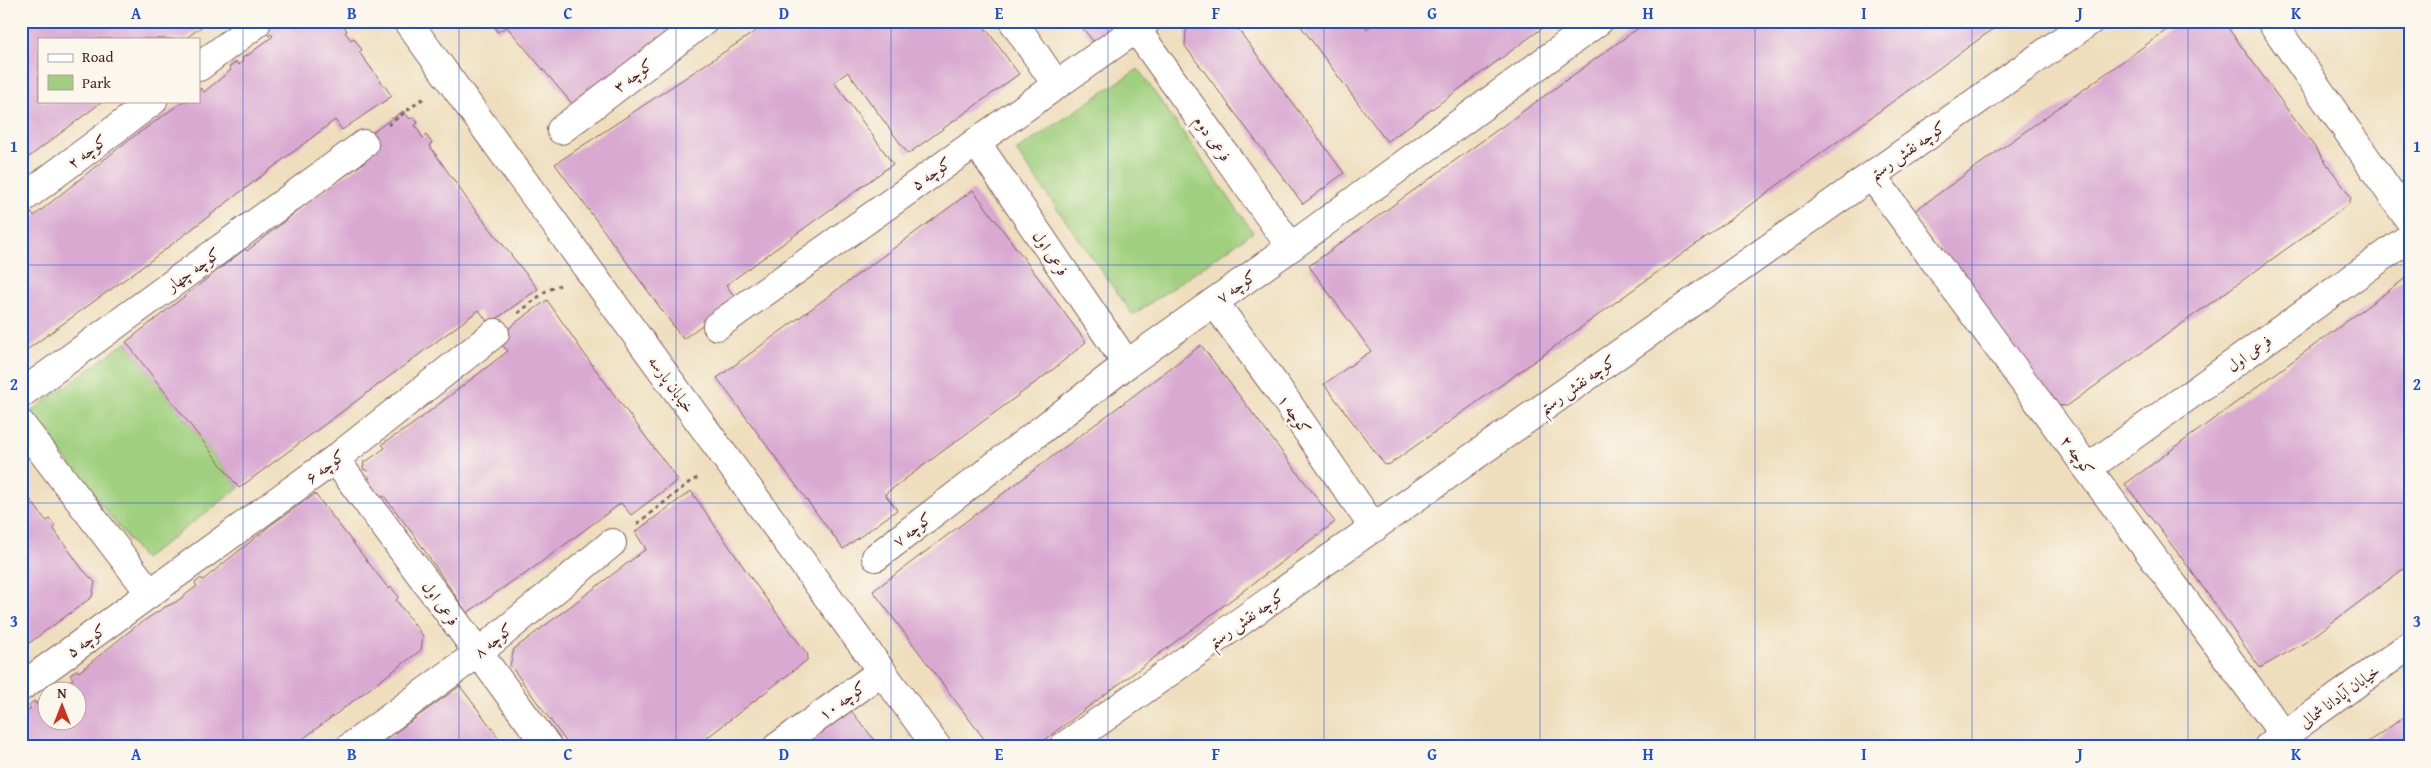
<svg xmlns="http://www.w3.org/2000/svg" width="2431" height="768" font-family="'Gentium Book Plus',Amiri,serif">
  <rect width="100%" height="100%" fill="#fbf7ec"/>
  <filter id="ink" filterUnits="userSpaceOnUse"><feTurbulence type="fractalNoise" baseFrequency=".02" numOctaves="2"/><feDisplacementMap in="SourceGraphic" scale="10" xChannelSelector="R" yChannelSelector="G"/><feConvolveMatrix kernelMatrix="1 2 1 2 8 2 1 2 1" color-interpolation-filters="sRGB"/></filter>
  <filter id="wash" filterUnits="userSpaceOnUse"><feTurbulence type="fractalNoise" baseFrequency=".0096" numOctaves="4" result="noise"/><feDisplacementMap in="SourceGraphic" scale="20" xChannelSelector="R" yChannelSelector="G"/><feGaussianBlur stdDeviation="1.12" result="paint"/><feColorMatrix in="noise" values="0 0 0 0 0 0 0 0 0 0 0 0 0 0 0 0 0 1.4 0 .05"/><feComposite in="paint" operator="in"/></filter>
  <g filter="url(#wash)">
    <rect width="100%" height="100%" fill="#eedebd"/>
    <!-- green -->
    <g fill="#a0d07f" stroke="#757855">
      <path d="M1138 69 1253 232 1133 315 1016 151Z"/>
      <path d="M126 342 239 488 144 559 29 413Z"/>
    </g>
    <g id="blocks">
      <!-- building -->
      <g fill="#d9a9d2">
        <path d="M21 21H209L185 39H39V101H103L21 163Z"/>
        <path d="M265 21H341L347 31 345 32 351 40 354 38 362 50 359 52 392 96 342 130 335 120 146 264 21 354V222L32 213 34 216 126 142 184 101H199V90L201 88 204 92 231 70 229 67 236 62 239 65 243 61 242 58 247 54V56L273 36 271 34 269 36 263 28Z"/>
        <path d="M493 21H690L574 106 507 27 497 32Z"/>
        <path d="M771 21H980L1019 74 908 154 848 72 834 82 893 164 726 285 737 300 683 339 555 164Z"/>
        <path d="M1077 21H1129L1098 41H1093Z"/>
        <path d="M1199 21H1232L1344 173 1303 204 1185 46 1186 31Z"/>
        <path d="M1297 21H1361L1367 29 1377 21H1552L1387 142Z"/>
        <path d="M1648 21H2004L1525 368 1390 464 1385 465 1324 384 1371 351 1309 266Z"/>
        <path d="M2179 21H2223L2351 197 2349 204 2067 406 2051 405 1913 212Z"/>
        <path d="M403 111 410 119 414 117 418 123 415 125 423 138 426 135 432 143 429 145 469 202 538 289 489 324 479 310 239 488 126 342 245 249 247 251 317 195 365 162 353 146Z"/>
        <path d="M973 190 1086 342 1051 371 885 494 897 510 843 549 717 378Z"/>
        <path d="M2410 275V564L2306 642 2260 668 2190 569 2125 484Z"/>
        <path d="M547 300 590 362 678 480 631 515 621 503 521 577 520 576 467 613 416 538 384 496 380 498 366 480 370 478 367 474 368 471 363 469 364 461H367L385 448 382 444 409 427 508 351 497 340 515 323Z"/>
        <path d="M1201 345 1335 522 1035 747H990L873 591Z"/>
        <path d="M21 487 44 518 47 521 50 519 55 526 53 528 83 570 95 582 92 597 21 649Z"/>
        <path d="M691 491 756 585 808 655 807 660 695 747H570L510 665 514 649 646 549 635 532Z"/>
        <path d="M315 494 389 589 391 587 399 597 396 600 423 636 421 650 292 747H21V715L31 708 29 705 34 701 36 704 48 693V720H78V690H51L62 683 64 685 69 682 73 679 70 675 76 670 79 672 136 626 165 607 176 602 197 586 195 583 201 578 203 580 272 524Z"/>
        <path d="M460 686 506 747H378L396 732Z"/>
        <path d="M849 708 880 747H798Z"/>
        <path d="M2410 713V747H2361L2368 742Z"/>
      </g>
    </g>
  </g>
  <g filter="url(#ink)">
    <use href="#blocks" fill-opacity="0" stroke="#83625e" stroke-width="1"/>
    <g fill="none" stroke-linecap="round" stroke-linejoin="round">
      <!-- street casing -->
      <g stroke="#83625e" stroke-width="30">
        <g id="street">
          <path d="M407 21 937 747"/>
          <path d="M1013 21 1056 84"/>
          <path d="M2271 21 2410 221"/>
          <path d="M1136 29 1291 247"/>
          <path d="M199 67 256 24"/>
          <path d="M561 130 704 21"/>
          <path d="M976 142 1127 364"/>
          <path d="M1872 176 2284 735"/>
          <path d="M21 200 153 101"/>
          <path d="M1214 302 1278 389 1374 528"/>
          <path d="M717 326 1147 21"/>
          <path d="M21 394 364 144"/>
          <path d="M21 424 150 593"/>
          <path d="M335 459 548 747"/>
          <path d="M2088 468 2410 237"/>
          <path d="M876 557 1127 364 1291 247 1599 21"/>
          <path d="M21 687 335 459 495 333"/>
          <path d="M350 747 478 653 612 543"/>
          <path d="M777 747 882 671"/>
          <path d="M1063 747 2090 21"/>
          <path d="M2268 747 2410 645"/>
        </g>
      </g>
      <!-- path -->
      <g stroke="#83625e" stroke-width="3" stroke-dasharray="4 4" stroke-linecap="butt">
        <path d="M388 125 425 97"/>
        <path d="M518 313 546 291 560 285"/>
        <path d="M637 524 691 481 700 477"/>
      </g>
      <!-- street -->
      <use href="#street" stroke="#fff" stroke-width="28"/>
    </g>
  </g>
  <!-- grid -->
  <path fill="none" stroke="#1d4ed8" stroke-width="1" stroke-opacity="0.55" d="M243 21V747M459 21V747M676 21V747M891 21V747M1108 21V747M1324 21V747M1540 21V747M1755 21V747M1972 21V747M2188 21V747M21 265H2410M21 503H2410"/>
  <g text-anchor="middle" dominant-baseline="central" stroke-width="5" stroke-linejoin="round" paint-order="stroke">
    <!-- street labels -->
    <g font-size="16" fill="#4a1f2b" stroke="#fbf7ec">
      <text transform="translate(633 75) rotate(-37)">کوچه ۳</text>
      <text transform="translate(1213 138) rotate(55)">فرعی دوم</text>
      <text transform="translate(1907 150) rotate(-35)">کوچه نقش رستم</text>
      <text transform="translate(87 151) rotate(-37)">کوچه ۲</text>
      <text transform="translate(931 173) rotate(-35)">کوچه ۵</text>
      <text transform="translate(1051 253) rotate(56)">فرعی اول</text>
      <text transform="translate(193 269) rotate(-36)">کوچه چهار</text>
      <text transform="translate(1236 286) rotate(-35)">کوچه ۷</text>
      <text transform="translate(2249 353) rotate(-36)">فرعی اول</text>
      <text transform="translate(672 384) rotate(54)">خیابان پارسه</text>
      <text transform="translate(1577 384) rotate(-35)">کوچه نقش رستم</text>
      <text transform="translate(1295 414) rotate(55)">کوچه ۱</text>
      <text transform="translate(2078 455) rotate(54)">کوچه ۲</text>
      <text transform="translate(325 466) rotate(-37)">کوچه ۶</text>
      <text transform="translate(912 529) rotate(-38)">کوچه ۷</text>
      <text transform="translate(441 603) rotate(54)">فرعی اول</text>
      <text transform="translate(1246 618) rotate(-35)">کوچه نقش رستم</text>
      <text transform="translate(86 640) rotate(-36)">کوچه ۵</text>
      <text transform="translate(493 640) rotate(-39)">کوچه ۸</text>
      <text transform="translate(2339 696) rotate(-36)">خیابان آپادانا شمالی</text>
      <text transform="translate(842 700) rotate(-36)">کوچه ۱۰</text>
    </g>
  </g>
  <!-- margin -->
  <rect width="2431" height="768" fill="none" stroke="#fbf7ec" stroke-width="55"/>
  <!-- legend -->
  <rect x="38" y="38" width="162" height="65" fill="#fbf7ec" stroke="#b4a19f"/>
  <rect x="48" y="54" width="25" height="8" fill="#ffffff" stroke="#b4a19f"/>
  <text x="82" y="62" font-size="15" fill="#4a1f2b">Road</text>
  <rect x="48" y="75" width="25" height="15" fill="#a0d07f" stroke="#b4a19f"/>
  <text x="82" y="88" font-size="15" fill="#4a1f2b">Park</text>
  <!-- north arrow -->
  <g transform="translate(62 706)"><circle r="24" fill="#fbf7ec" stroke="#b4a19f"/>
  <path d="M0-4L9 19L0 12L-9 19Z" fill="#c8321e"/>
  <text y="-8" font-size="14" font-weight="bold" text-anchor="middle" fill="#4a1f2b">N</text>
  </g>
  <rect x="28" y="28" width="2376" height="712" fill="none" stroke="#1d4ed8" stroke-width="2"/>
  <g font-size="16" text-anchor="middle" font-weight="bold" fill="#1d4ed8">
    <text x="136" y="19">A</text>
    <text x="352" y="19">B</text>
    <text x="568" y="19">C</text>
    <text x="784" y="19">D</text>
    <text x="999" y="19">E</text>
    <text x="1216" y="19">F</text>
    <text x="1432" y="19">G</text>
    <text x="1648" y="19">H</text>
    <text x="1864" y="19">I</text>
    <text x="2080" y="19">J</text>
    <text x="2296" y="19">K</text>
    <text x="14" y="152">1</text>
    <text x="2417" y="152">1</text>
    <text x="14" y="390">2</text>
    <text x="2417" y="390">2</text>
    <text x="14" y="627">3</text>
    <text x="2417" y="627">3</text>
    <text x="136" y="760">A</text>
    <text x="352" y="760">B</text>
    <text x="568" y="760">C</text>
    <text x="784" y="760">D</text>
    <text x="999" y="760">E</text>
    <text x="1216" y="760">F</text>
    <text x="1432" y="760">G</text>
    <text x="1648" y="760">H</text>
    <text x="1864" y="760">I</text>
    <text x="2080" y="760">J</text>
    <text x="2296" y="760">K</text>
  </g>
</svg>
